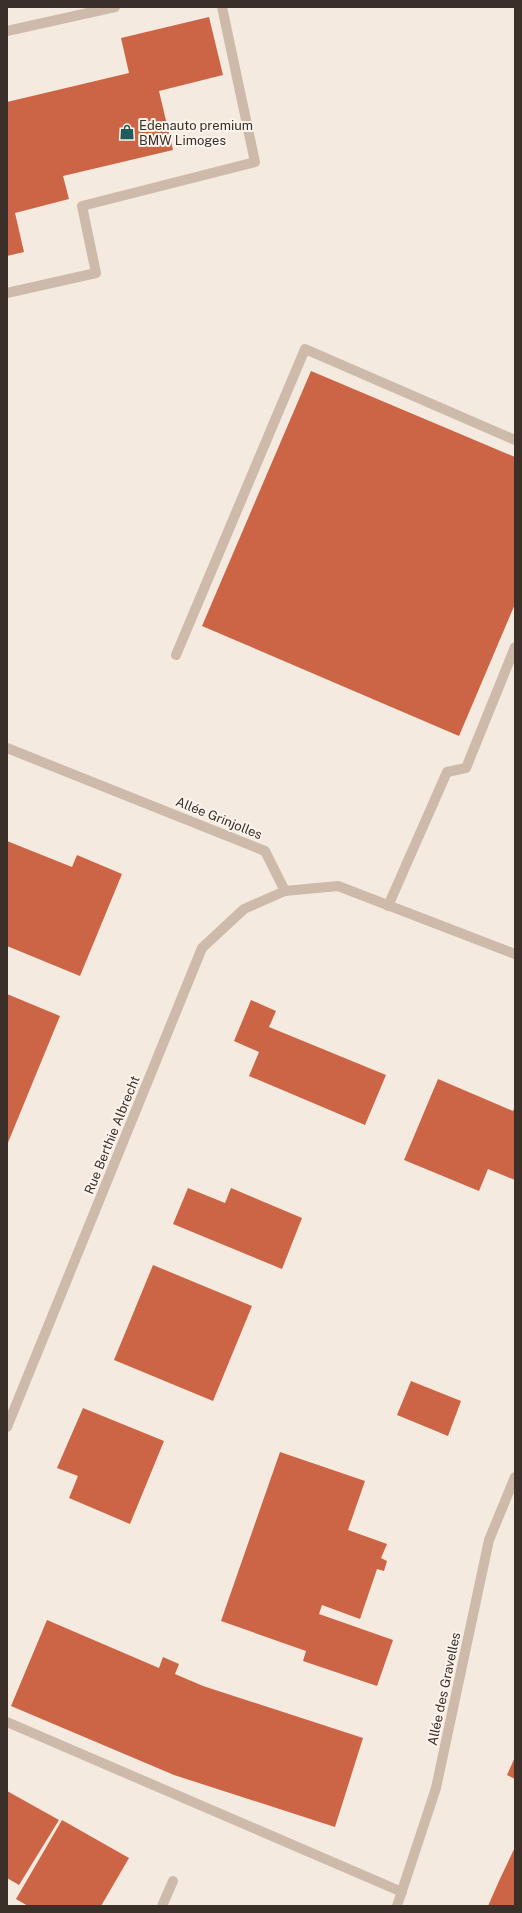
<svg xmlns="http://www.w3.org/2000/svg" width="522" height="1913" font-family="'Public Sans',sans-serif">
  <rect width="100%" height="100%" fill="#f4eadf"/>
  <!-- building -->
  <g fill="#cc6546">
    <path d="M209 17 223 75 159 91 173 150 63 176 69 199 15 213 24 252 7 256V102L129 73 121 38Z"/>
    <path d="M311 371 515 457V604L459 736 202 626Z"/>
    <path d="M7 841 72 867 77 855 122 874 80 976 7 946Z"/>
    <path d="M7 994 60 1016 7 1145Z"/>
    <path d="M251 1000 276 1011 269 1027 386 1075 365 1125 249 1076 259 1052 234 1041Z"/>
    <path d="M438 1079 513 1111 515 1106V1180L488 1169 479 1191 404 1160Z"/>
    <path d="M188 1188 225 1203 231 1188 302 1218 282 1269 173 1224Z"/>
    <path d="M153 1265 252 1306 213 1401 114 1360Z"/>
    <path d="M411 1381 461 1401 448 1436 397 1415Z"/>
    <path d="M83 1408 164 1441 130 1524 69 1498 78 1476 57 1468Z"/>
    <path d="M280 1452 365 1481 348 1530 387 1544 381 1558 387 1561 384 1571 377 1569 360 1619 322 1605 319 1614 393 1640 377 1686 303 1661 306 1651 221 1621Z"/>
    <path d="M47 1620 159 1668 163 1657 179 1664 175 1674 203 1686 363 1738 335 1827 174 1775 11 1706Z"/>
    <path d="M515 1757V1779L507 1775Z"/>
    <path d="M7 1791 59 1820 19 1885 7 1878Z"/>
    <path d="M62 1820 129 1858 101 1906H28L16 1899Z"/>
    <path d="M515 1847V1906H488L499 1881Z"/>
  </g>
  <g fill="none" stroke-linecap="round" stroke-linejoin="round">
    <!-- minor -->
    <g stroke="#cebaaa" stroke-width="10">
      <path d="M7 31 115 7"/>
      <path d="M7 293 96 273 82 206 255 162 222 7"/>
      <path d="M176 655 305 349 515 440"/>
      <path d="M7 748 265 851 285 891"/>
      <path d="M388 906 447 772 466 768 515 647"/>
      <path d="M7 1427 202 948 244 909 285 891 338 886 515 954"/>
      <path d="M7 1722 402 1892"/>
      <path d="M162 1906 173 1881"/>
      <path d="M397 1906 436 1788 489 1540 515 1477"/>
    </g>
  </g>
  <!-- icons -->
  <defs>
    <g id="shop-bare" transform="scale(1.2)"><path d="M-5-2.5h2.3a2.7 3.5 0 0 1 5.4 0H5L5.5 6h-11ZM-1.5-2.5h3a1.5 2.3 0 0 0-3 0Z" fill="#1d5c5f" stroke="#fbf4ed" stroke-width="2.5" paint-order="stroke"/></g>
  </defs>
  <g fill-rule="evenodd">
    <use href="#shop-bare" x="127" y="132"/>
  </g>
  <g text-anchor="middle" dominant-baseline="central" stroke-width="4" stroke-linejoin="round" paint-order="stroke">
    <!-- poi labels -->
    <g font-size="13" fill="#3b2f2a" stroke="#fbf4ed" text-anchor="start">
      <text x="139" y="125">Edenauto premium<tspan x="139" dy="15">BMW Limoges</tspan></text>
    </g>
    <!-- street labels -->
    <g font-size="13" fill="#3b2f2a" stroke="#fbf4ed">
      <text transform="translate(219 818) rotate(22)">Allée Grinjolles</text>
      <text transform="translate(112 1135) rotate(-68)">Rue Berthie Albrecht</text>
      <text transform="translate(444 1689) rotate(-78)">Allée des Gravelles</text>
    </g>
  </g>
  <!-- border -->
  <rect width="522" height="1913" fill="none" stroke="#3b2f2a" stroke-width="16"/>
</svg>
